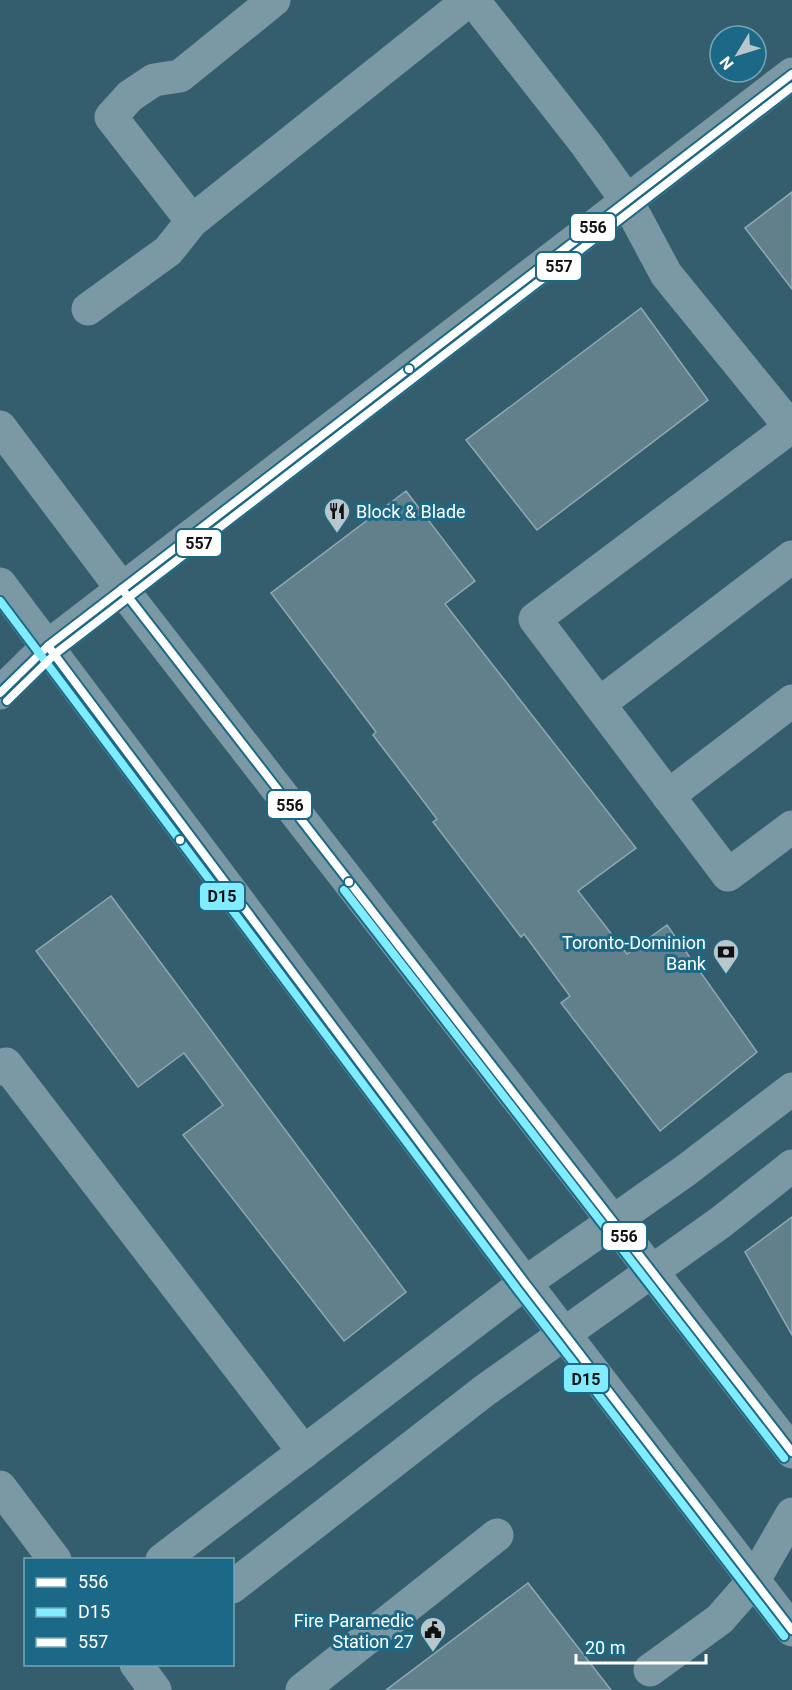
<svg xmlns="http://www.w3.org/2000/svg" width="792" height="1690" font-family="Roboto,sans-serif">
  <rect width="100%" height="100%" fill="#345e6e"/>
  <!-- building -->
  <g fill="#62808c" stroke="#8fa8b2" stroke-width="1.5">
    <path d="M792 192V289L745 228Z"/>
    <path d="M641 308 708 400 537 530 466 440Z"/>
    <path d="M406 491 475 581 445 604 636 848 578 891 627 954 667 925 757 1052 660 1131 561 1003 570 996 524 934 521 937 433 822 437 819 373 735 376 732 271 593Z"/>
    <path d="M111 896 406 1292 344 1341 183 1135 223 1105 184 1053 138 1087 36 951Z"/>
    <path d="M792 1217V1335L745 1252Z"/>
    <path d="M528 1583 611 1690H386Z"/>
  </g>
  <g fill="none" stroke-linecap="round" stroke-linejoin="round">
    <!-- minor -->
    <g stroke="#7b99a4" stroke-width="33">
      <path d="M274 0 180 76 154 80 130 96 111 117 192 221 469 0"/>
      <path d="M473 0 586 144 627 201 666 274 792 429"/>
      <path d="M88 309 168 251 192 221"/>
      <path d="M792 426 535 619 728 875 792 827"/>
      <path d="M0 427 122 589 792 1452"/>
      <path d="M0 584 525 1283 792 1630"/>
      <path d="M0 693 48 646 792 74"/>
      <path d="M599 704 792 557"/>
      <path d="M668 796 792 701"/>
      <path d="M0 1069 6 1064 304 1452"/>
      <path d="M0 1487 55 1560"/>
      <path d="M162 1560 525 1283 685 1171 792 1089"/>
      <path d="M232 1587 484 1391 721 1222 792 1166"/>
      <path d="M136 1664 155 1690"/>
      <path d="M650 1670 720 1619 754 1580 792 1514"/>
      <path d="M302 1690 497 1535"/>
    </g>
    <!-- bus-1 casing -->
    <g stroke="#1c6987" stroke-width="12">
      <g id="bus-1">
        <path d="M122 589 792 1452"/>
        <path d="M48 646 525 1283 792 1630"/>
        <path d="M0 693 48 646 792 74"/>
      </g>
    </g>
    <!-- bus-2 casing -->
    <g stroke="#1c6987" stroke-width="12">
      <g id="bus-2">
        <path d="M0 601 517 1289 784 1636"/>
        <path d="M344 890 784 1458"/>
      </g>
    </g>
    <!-- bus-3 casing -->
    <g stroke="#1c6987" stroke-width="12">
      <path id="bus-3" d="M7 701 55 654 792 87"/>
    </g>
    <!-- bus-1 -->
    <use href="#bus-1" stroke="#fff" stroke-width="8"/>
    <!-- bus-2 -->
    <use href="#bus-2" stroke="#80ecff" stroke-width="8"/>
    <!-- bus-3 -->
    <use href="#bus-3" stroke="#fff" stroke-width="8"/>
  </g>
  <!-- icons -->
  <defs>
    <g id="restaurant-pin" transform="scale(1.35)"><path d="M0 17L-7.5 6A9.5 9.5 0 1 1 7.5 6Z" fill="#b8c7cc" stroke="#1c6987"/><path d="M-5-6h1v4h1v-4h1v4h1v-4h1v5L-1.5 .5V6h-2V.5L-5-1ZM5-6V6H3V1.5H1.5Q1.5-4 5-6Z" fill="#111"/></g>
    <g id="bank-pin" transform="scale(1.35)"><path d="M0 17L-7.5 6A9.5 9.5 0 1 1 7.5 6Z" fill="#b8c7cc" stroke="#1c6987"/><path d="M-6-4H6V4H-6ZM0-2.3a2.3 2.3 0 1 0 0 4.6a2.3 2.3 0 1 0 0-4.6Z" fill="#111"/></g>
    <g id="civic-pin" transform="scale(1.35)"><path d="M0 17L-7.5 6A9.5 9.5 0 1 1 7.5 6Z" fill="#b8c7cc" stroke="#1c6987"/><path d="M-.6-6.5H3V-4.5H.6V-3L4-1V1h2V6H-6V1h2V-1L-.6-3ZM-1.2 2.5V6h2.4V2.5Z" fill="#111"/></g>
  </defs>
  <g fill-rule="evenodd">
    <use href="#restaurant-pin" x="337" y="511"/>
    <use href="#bank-pin" x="726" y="952"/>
    <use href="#civic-pin" x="433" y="1630"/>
  </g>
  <!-- markers -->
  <g fill="#fff" stroke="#1c6987" stroke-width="2">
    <circle cx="409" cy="369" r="5"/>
    <circle cx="180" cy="840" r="5"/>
    <circle cx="349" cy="882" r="5"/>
  </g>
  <g text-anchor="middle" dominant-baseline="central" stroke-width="6" stroke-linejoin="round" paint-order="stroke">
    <!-- poi labels -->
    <g font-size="18" fill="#fff" stroke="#1c6987" text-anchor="end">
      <text x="356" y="511" text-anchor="start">Block &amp; Blade</text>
      <text x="706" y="942">Toronto-Dominion<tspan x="706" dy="21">Bank</tspan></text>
      <text x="414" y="1620">Fire Paramedic<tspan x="414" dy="21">Station 27</tspan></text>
    </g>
  </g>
  <g stroke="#1c6987" stroke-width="2">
    <rect x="570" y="213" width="46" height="29" rx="6" fill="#fff"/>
    <rect x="536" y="252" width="46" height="29" rx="6" fill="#fff"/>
    <rect x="176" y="529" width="46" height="28" rx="6" fill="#fff"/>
    <rect x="267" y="790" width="45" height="29" rx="6" fill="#fff"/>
    <rect x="199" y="882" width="46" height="29" rx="6" fill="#80ecff"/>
    <rect x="602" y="1222" width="45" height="29" rx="6" fill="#fff"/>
    <rect x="563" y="1364" width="46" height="29" rx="6" fill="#80ecff"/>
  </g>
  <g font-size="16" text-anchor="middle" font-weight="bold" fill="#111">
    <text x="593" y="233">556</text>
    <text x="559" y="272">557</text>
    <text x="199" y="549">557</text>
    <text x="290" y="811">556</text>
    <text x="222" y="902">D15</text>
    <text x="624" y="1242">556</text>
    <text x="586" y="1385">D15</text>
  </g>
  <!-- legend -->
  <rect x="24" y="1558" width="210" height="108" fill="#1c6987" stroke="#77a5b7" stroke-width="1.5"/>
  <rect x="36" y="1578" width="30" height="9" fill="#ffffff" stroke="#77a5b7" stroke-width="1.5"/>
  <text x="78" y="1588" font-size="18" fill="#ffffff">556</text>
  <rect x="36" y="1608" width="30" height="9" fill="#80ecff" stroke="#77a5b7" stroke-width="1.5"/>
  <text x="78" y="1618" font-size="18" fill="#ffffff">D15</text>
  <rect x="36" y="1638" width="30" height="9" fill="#ffffff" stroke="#77a5b7" stroke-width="1.5"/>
  <text x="78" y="1648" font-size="18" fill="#ffffff">557</text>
  <!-- north arrow -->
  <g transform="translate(738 54) rotate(232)"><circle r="28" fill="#1c6987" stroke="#77a5b7" stroke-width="1.5"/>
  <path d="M0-4.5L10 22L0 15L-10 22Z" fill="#b8c7cc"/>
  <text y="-9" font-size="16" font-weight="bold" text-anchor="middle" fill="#ffffff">N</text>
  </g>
  <!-- scale -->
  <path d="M576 1654v9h130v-9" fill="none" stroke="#ffffff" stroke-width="3"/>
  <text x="585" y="1654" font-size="18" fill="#ffffff" stroke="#1c6987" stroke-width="4.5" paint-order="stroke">20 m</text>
</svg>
